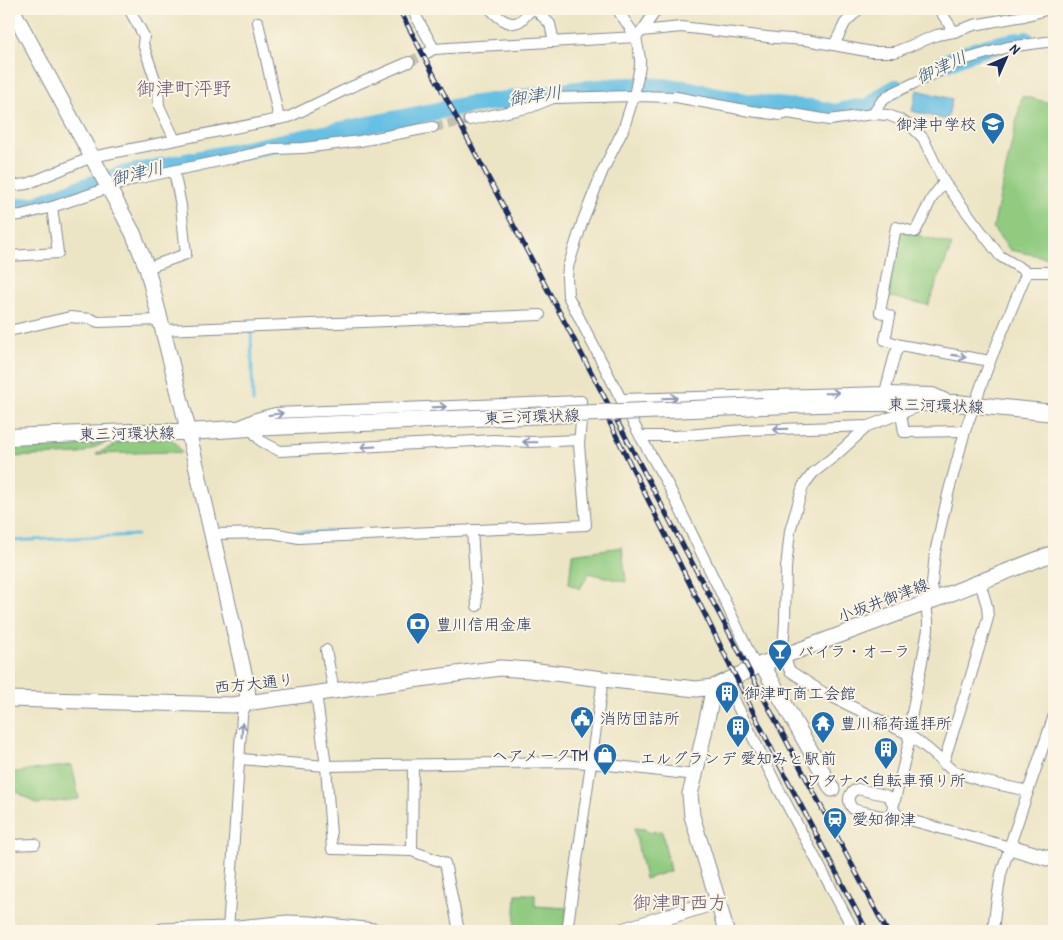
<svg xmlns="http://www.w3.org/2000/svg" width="1063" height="940" font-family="'Patrick Hand','Klee One',sans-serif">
  <rect width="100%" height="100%" fill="#fcf5e5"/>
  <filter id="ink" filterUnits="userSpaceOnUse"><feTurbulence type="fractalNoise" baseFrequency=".02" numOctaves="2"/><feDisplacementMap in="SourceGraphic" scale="10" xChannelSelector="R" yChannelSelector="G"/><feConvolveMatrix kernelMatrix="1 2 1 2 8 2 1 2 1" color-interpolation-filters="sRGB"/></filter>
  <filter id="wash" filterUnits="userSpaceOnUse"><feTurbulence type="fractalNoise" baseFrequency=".0096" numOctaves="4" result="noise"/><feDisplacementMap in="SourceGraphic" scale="20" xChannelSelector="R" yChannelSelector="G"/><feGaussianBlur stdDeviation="1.12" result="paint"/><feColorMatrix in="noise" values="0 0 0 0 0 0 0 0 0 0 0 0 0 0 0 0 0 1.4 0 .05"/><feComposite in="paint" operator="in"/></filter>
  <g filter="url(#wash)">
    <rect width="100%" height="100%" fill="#ece5c5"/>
    <!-- green -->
    <g fill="#90cb80" stroke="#567d6f">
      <path d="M1022 96 1054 104V259L1010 250 993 228Z"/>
      <path d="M899 230 952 245 928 305 887 296Z"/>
      <path d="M170 439 175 442 182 453 170 452 96 454 125 440Z"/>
      <path d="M111 440 80 454 9 457V442Z"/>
      <path d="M622 547 626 582 589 573 580 589 569 584 572 554Z"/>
      <path d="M72 765 79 799 37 804 9 787V773Z"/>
      <path d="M634 828 645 829 649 832 662 831 670 871 645 879Z"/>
      <path d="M516 894H535V906L567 908 564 930 551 931H514Z"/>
    </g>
    <!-- water -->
    <path fill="#66c0e4" stroke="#4078a1" d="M917 90 952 99 947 120 912 111Z"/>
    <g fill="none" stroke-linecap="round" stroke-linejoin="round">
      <!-- stream -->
      <g stroke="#66c0e4" stroke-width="3">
        <path d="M253 331H251L253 402"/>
        <path d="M295 532 367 530"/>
        <path d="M9 541 137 535"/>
      </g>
      <!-- river -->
      <g stroke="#66c0e4" stroke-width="18">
        <path d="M946 63C973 49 997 44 1026 40"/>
        <path d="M9 208 36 205 69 192 121 175 462 106 577 90 623 86H647L686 89 744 102 786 107 812 108 835 113 856 108 866 109 884 95 896 88"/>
      </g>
    </g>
  </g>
  <g filter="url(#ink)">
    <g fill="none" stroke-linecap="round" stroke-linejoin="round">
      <!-- street-tunnel -->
      <g stroke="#c2c1b0" stroke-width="10" stroke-dasharray="10 5" stroke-linecap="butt">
        <path d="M409 62 427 53"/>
        <path d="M433 127 469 120"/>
      </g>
      <!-- street casing -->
      <g stroke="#848a92" stroke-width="12">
        <g id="street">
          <path d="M129 9 144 36 143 44 158 88 159 106 175 140"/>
          <path d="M412 9 434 49"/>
          <path d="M490 9C497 16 509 28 520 21 524 18 528 13 532 9"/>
          <path d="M535 9 550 24 554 42"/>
          <path d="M617 9 636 37 640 59V66L634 96 623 130 603 170 583 220 568 267 567 277 568 296 640 436 668 485 721 593 756 667"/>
          <path d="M939 9 954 32"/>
          <path d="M258 22 279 119"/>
          <path d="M642 31 657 9"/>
          <path d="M834 45 845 23 859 9"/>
          <path d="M427 53 434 49 479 46 636 37 642 31 681 27 776 38 806 40 872 52H895L937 35 954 32 974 25 1024 16 1049 9"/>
          <path d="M873 114 881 102 891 94 963 60 1008 47 1054 41"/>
          <path d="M469 120 531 107 553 98 634 96 676 97 750 111 781 115 788 113 829 120 873 114 888 115 901 120 913 128 923 138 944 182 1000 256 1027 272H1054"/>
          <path d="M9 186 27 184 92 157 289 117 351 87 409 62"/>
          <path d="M9 216 21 215 52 207 135 179 275 149 303 148 360 141 433 127"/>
          <path d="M9 256 58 253 52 207"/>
          <path d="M147 268 186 254 181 206 174 171"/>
          <path d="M163 330 540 315"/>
          <path d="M9 331 70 317 91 319 98 322 160 320"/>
          <path d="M900 345 885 340 890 316 880 312 896 227 915 232 932 198 944 182"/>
          <path d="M885 392 933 393 948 400"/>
          <path d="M621 399 885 392 895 354 900 345 990 361"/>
          <path d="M901 414 904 432 965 431"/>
          <path d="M868 426 836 455 813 473 803 486 790 531 786 568 785 621 783 650 784 656 790 671 824 693 908 734 928 749 953 771 982 781 1028 791"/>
          <path d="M250 428 261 441 280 451 494 440 530 442 579 440"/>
          <path d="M640 436H675L745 430 868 426 920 406"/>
          <path d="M472 530 477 606"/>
          <path d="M212 534 272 533 299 538 586 525 579 445 581 421V401L275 413 256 418 241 425"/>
          <path d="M934 600 932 584 935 553 948 494 965 431 990 361 1027 272"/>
          <path d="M326 650 334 691"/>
          <path d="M725 681 777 786 854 931"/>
          <path d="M316 693 326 766 332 849 412 851 445 863 459 931"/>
          <path d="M240 759 326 766 565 762 592 763 695 775"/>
          <path d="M943 764 969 682 988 618 987 606 980 582"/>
          <path d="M857 789 885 795 889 797 893 804C893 820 880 816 869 813 863 812 858 811 853 809 846 801 848 793 857 789Z"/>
          <path d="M884 816 902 818 1010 847"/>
          <path d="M902 818 896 813 893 808 909 742 908 734 928 630V621L926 603"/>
          <path d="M9 845 35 844"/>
          <path d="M412 851 413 765"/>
          <path d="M228 931 242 716 243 711 248 702"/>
          <path d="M567 931 603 679"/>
          <path d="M993 931 996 905 1001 874 1013 836 1054 715"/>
        </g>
      </g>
      <!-- secondary casing -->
      <g stroke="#848a92" stroke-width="17">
        <g id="secondary">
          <path d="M12 9 133 233 147 268 184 413 247 686 248 702"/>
          <path d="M762 664 832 789"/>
          <path d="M714 687 695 775 690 794 692 816 718 901 726 931"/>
          <path d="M9 699 232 705 500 668 530 670 603 679 696 689 714 687 762 664 926 603 1054 553"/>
          <path d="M1010 847 1054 860"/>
          <path d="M162 931 228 929 288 923 311 924 374 931"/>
          <path d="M622 931 718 901"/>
        </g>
      </g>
      <!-- primary casing -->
      <g stroke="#848a92" stroke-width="18">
        <g id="primary">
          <path d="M763 406 848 403H956L1054 413"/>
          <path d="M9 437 130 432H188L250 428 429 420"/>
        </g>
      </g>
      <!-- street -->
      <use href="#street" stroke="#fff" stroke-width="10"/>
      <!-- secondary -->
      <use href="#secondary" stroke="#fff" stroke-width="15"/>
      <!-- primary -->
      <use href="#primary" stroke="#fff" stroke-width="16"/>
      <!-- rail casing -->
      <g stroke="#1b2f5e" stroke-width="5">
        <g id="rail">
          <path d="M399 9 887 931"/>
          <path d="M603 409 778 762 867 931"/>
        </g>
      </g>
      <!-- rail -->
      <use href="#rail" stroke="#fcf5e5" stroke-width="3" stroke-dasharray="9" stroke-linecap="butt"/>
      <!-- primary-bridge casing -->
      <g stroke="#848a92" stroke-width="18" stroke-linecap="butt">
        <path id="primary-bridge" d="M429 420 763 406"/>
      </g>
      <!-- primary-bridge -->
      <use href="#primary-bridge" stroke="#fff" stroke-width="16"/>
    </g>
    <!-- one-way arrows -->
    <defs><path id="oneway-shaft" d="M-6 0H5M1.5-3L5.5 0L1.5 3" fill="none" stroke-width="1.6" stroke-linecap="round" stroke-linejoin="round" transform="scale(1.25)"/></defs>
    <g stroke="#8d97ae">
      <use href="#oneway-shaft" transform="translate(959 356) rotate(10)"/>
      <use href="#oneway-shaft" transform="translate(832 393) rotate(-1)"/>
      <use href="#oneway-shaft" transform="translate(670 398) rotate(-2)"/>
      <use href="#oneway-shaft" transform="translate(439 407) rotate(-2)"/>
      <use href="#oneway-shaft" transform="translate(276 414) rotate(-8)"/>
      <use href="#oneway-shaft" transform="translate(780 429) rotate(178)"/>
      <use href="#oneway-shaft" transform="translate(530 442) rotate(-179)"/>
      <use href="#oneway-shaft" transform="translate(368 447) rotate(177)"/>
      <use href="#oneway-shaft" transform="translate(242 730) rotate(-87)"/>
    </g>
  </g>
  <!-- icons -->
  <defs>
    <g id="school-pin" transform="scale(1.25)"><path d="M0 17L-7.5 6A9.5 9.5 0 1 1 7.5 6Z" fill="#1f6fb2" stroke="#fcf5e5"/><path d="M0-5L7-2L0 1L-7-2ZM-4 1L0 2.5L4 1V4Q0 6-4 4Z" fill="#fff"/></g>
    <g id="bank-pin" transform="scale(1.25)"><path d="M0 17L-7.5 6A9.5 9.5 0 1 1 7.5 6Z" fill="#1f6fb2" stroke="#fcf5e5"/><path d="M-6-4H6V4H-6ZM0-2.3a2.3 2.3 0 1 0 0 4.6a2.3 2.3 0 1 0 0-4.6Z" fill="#fff"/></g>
    <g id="bar-pin" transform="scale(1.25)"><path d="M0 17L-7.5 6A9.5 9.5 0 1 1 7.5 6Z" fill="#1f6fb2" stroke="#fcf5e5"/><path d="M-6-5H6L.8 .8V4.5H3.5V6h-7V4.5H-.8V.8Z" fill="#fff"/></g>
    <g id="building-pin" transform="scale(1.25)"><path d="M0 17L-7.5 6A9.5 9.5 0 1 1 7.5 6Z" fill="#1f6fb2" stroke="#fcf5e5"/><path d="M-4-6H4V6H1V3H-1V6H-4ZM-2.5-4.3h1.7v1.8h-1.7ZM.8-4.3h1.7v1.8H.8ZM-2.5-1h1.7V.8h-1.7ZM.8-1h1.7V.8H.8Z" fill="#fff"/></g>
    <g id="civic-pin" transform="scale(1.25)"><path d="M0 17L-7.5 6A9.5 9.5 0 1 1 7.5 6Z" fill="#1f6fb2" stroke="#fcf5e5"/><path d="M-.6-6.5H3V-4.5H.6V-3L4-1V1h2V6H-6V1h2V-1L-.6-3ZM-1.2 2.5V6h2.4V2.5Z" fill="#fff"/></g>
    <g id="temple-pin" transform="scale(1.25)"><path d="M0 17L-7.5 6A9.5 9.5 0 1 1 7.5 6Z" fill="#1f6fb2" stroke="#fcf5e5"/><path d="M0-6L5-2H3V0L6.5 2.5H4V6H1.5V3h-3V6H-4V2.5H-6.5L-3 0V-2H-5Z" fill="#fff"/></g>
    <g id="shop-pin" transform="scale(1.25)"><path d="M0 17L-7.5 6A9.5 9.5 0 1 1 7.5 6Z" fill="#1f6fb2" stroke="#fcf5e5"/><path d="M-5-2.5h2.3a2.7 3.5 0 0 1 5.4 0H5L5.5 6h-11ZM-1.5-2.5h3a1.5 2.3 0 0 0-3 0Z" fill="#fff"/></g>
    <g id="station-pin" transform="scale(1.25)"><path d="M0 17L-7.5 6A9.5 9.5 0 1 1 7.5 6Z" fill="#1f6fb2" stroke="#fcf5e5"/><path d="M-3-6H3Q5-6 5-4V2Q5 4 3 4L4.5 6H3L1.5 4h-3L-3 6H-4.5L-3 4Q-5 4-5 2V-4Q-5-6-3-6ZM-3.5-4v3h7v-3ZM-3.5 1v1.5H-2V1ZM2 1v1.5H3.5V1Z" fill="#fff"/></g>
  </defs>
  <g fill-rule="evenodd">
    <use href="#school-pin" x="993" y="124"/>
    <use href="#bank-pin" x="418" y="624"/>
    <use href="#bar-pin" x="780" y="651"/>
    <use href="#building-pin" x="727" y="693"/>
    <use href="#civic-pin" x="582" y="718"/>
    <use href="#temple-pin" x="823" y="723"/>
    <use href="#building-pin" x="738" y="727"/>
    <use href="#building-pin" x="886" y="749"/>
    <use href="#shop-pin" x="605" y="755"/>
    <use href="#station-pin" x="835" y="819"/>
  </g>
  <g text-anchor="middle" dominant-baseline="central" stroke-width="4" stroke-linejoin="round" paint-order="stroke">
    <!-- poi labels -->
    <g font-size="16" fill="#1b2f5e" stroke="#fcf5e5" text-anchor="start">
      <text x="976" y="124" text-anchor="end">御津中学校</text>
      <text x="436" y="624">豊川信用金庫</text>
      <text x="798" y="651">バイラ・オーラ</text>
      <text x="744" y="693">御津町商工会館</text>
      <text x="600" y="718">消防団詰所</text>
      <text x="840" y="723">豊川稲荷遥拝所</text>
      <text x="588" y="755" text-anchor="end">ヘアメークTM</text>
      <text x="738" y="758" text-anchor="middle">エルグランデ 愛知みと駅前</text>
      <text x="886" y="780" text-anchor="middle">ワタナベ自転車預り所</text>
      <text x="852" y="819">愛知御津</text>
    </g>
    <!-- street labels -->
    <g font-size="16" fill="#1b2f5e" stroke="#fcf5e5">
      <text transform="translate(936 405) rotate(2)">東三河環状線</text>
      <text transform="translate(532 416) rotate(-2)">東三河環状線</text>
      <text transform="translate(127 433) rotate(-1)">東三河環状線</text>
      <text transform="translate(883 600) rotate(-21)">小坂井御津線</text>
      <text transform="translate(254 683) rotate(-6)">西方大通り</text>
    </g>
    <!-- water labels -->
    <g font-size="18" font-style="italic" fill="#325a86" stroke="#fcf5e5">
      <text transform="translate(941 67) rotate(-25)">御津川</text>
      <text transform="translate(535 95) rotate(-8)">御津川</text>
      <text transform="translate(137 173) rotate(-14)">御津川</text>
    </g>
    <!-- quarter labels -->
    <g font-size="19" fill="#695b79" stroke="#fcf5e5">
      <text x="184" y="88">御津町泙野</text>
      <text x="680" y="902">御津町西方</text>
    </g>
  </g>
  <!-- margin -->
  <rect width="1063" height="940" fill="none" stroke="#fcf5e5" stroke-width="30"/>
  <!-- north arrow -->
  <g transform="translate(1006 58) rotate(45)" stroke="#fcf5e5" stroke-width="4" paint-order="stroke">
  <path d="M0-4L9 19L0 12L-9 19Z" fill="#1b2f5e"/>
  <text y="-8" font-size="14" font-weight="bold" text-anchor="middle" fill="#1b2f5e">N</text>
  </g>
</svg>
